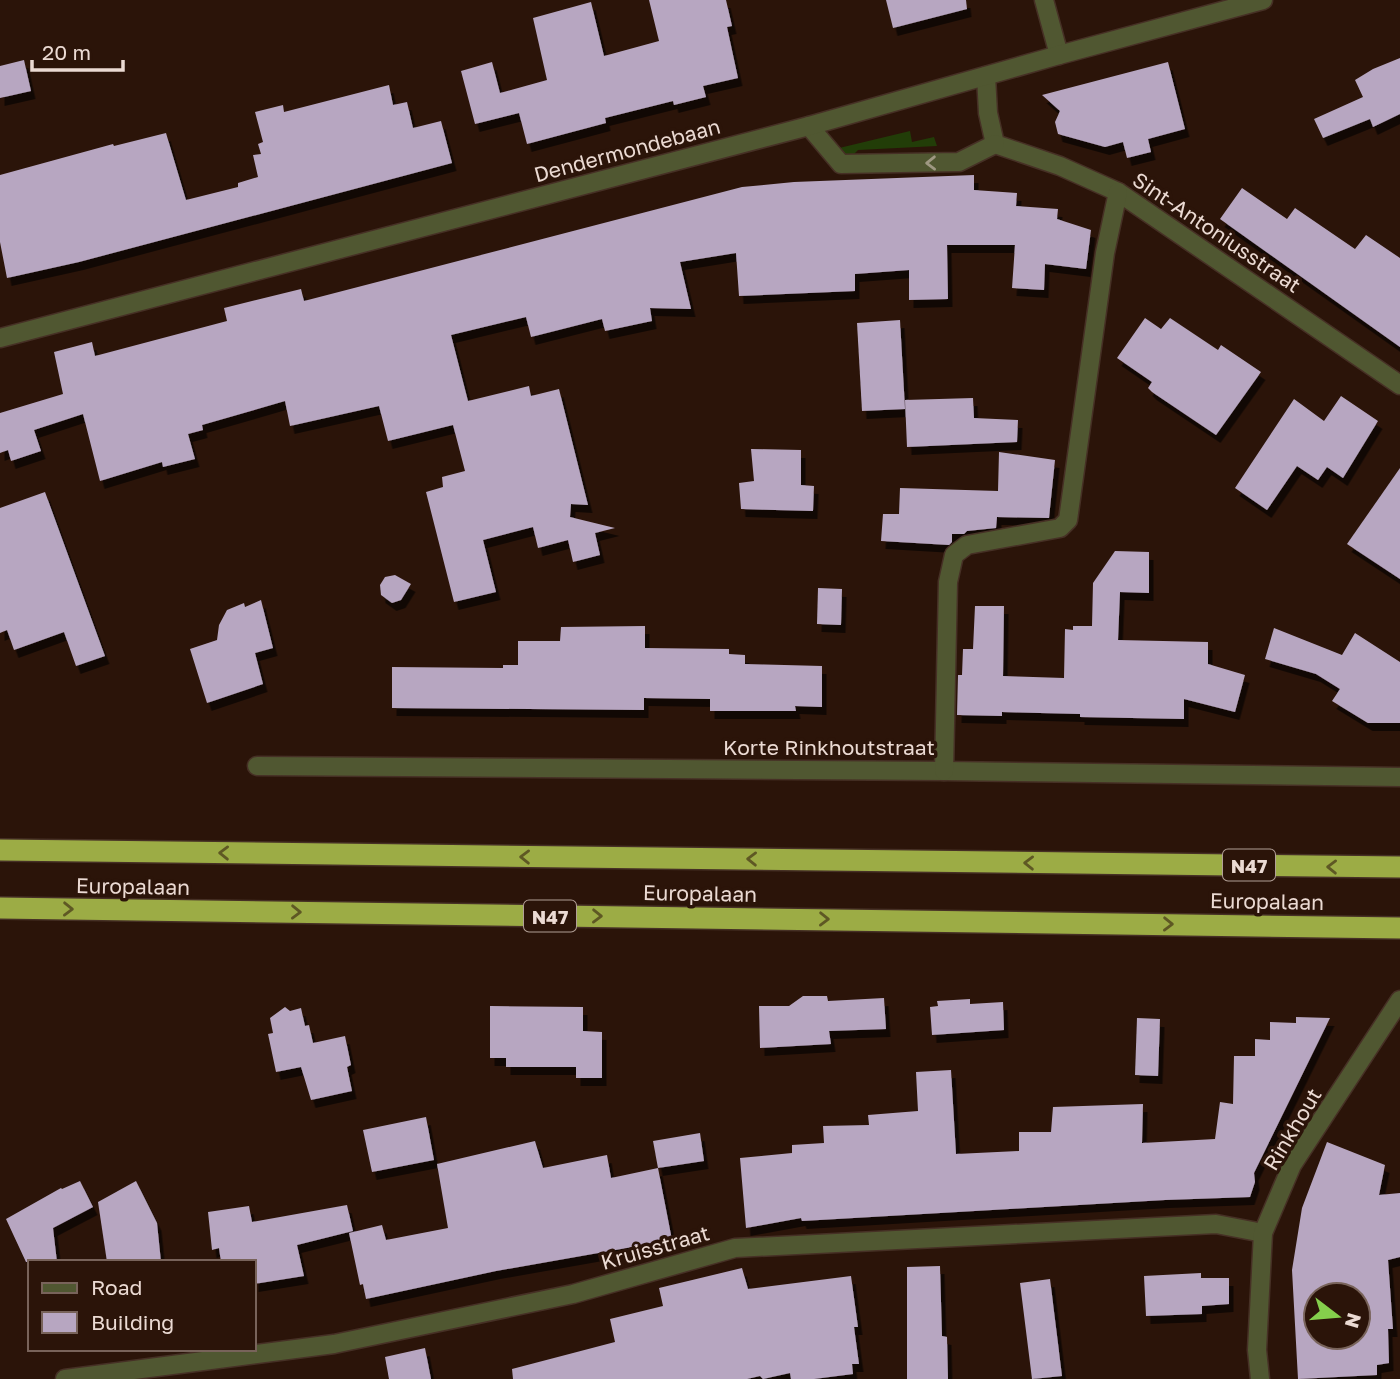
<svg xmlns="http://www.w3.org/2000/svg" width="1400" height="1379" font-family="'Golos Text',sans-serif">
  <defs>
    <filter id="shadow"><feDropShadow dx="4.5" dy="8" stdDeviation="0" flood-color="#0009"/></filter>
  </defs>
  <rect width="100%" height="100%" fill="#2b1409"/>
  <!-- green -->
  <path fill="#223d08" d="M910 131 912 142 934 137 937 146 858 150 849 159 835 149Z"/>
  <!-- building -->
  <g fill="#b7a6c1" fill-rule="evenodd" filter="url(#shadow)">
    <path d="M649 0H726L732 26 727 27 738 78 703 86 706 97 674 105 673 101 605 118 606 123 527 144 519 113 475 124 461 71 492 62 500 93 547 80 533 18 591 2 604 56 659 41Z"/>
    <path d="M886 0H966L967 9 893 28Z"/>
    <path d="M1400 58V114L1373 127 1370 119 1323 138 1314 119 1363 97 1355 80 1373 69Z"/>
    <path d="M24 60 31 91 0 98V66Z"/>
    <path d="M1168 62 1185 129 1148 139 1151 152 1127 158 1123 142 1105 147 1058 134 1055 122 1060 111 1042 95Z"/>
    <path d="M389 85 393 105 407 102 413 128 441 121 452 163 79 262 7 278 0 242V175L113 144 114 146 166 133 186 200 238 187V183L258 177 253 155 261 154 258 144 263 142 255 112 283 105 284 112Z"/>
    <path d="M974 175V190L1017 193 1016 206 1058 209 1057 219 1091 230 1086 269 1045 264 1044 290 1012 288 1015 245H947L948 299 909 300V270L855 274V291L739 296 736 253 680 262 691 309 650 308 652 321 605 331 602 319 531 337 526 317 451 335 468 401 529 386 531 396 559 389 588 505 571 504 570 517 615 528 595 533 600 555 573 562 568 540 538 548 533 527 483 540 496 592 454 602 426 492 443 487 442 477 465 471 453 425 388 441 379 406 290 426 285 401 202 425 203 430 188 434 195 459 163 467 162 462 100 481 83 414 34 430 41 451 11 461 8 450 0 453V413L63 394 54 352 92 342 95 356 227 321 224 308 301 289 304 301 742 187 794 182Z"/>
    <path d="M1242 188 1287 219 1295 208 1355 249 1366 235 1400 258V347L1220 219Z"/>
    <path d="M1145 318 1161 329 1170 318 1218 350 1221 345 1261 372 1216 435 1152 392 1148 388 1152 382 1117 358Z"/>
    <path d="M900 320 905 409 862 411 857 323Z"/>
    <path d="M1341 396 1378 421 1343 478 1327 467 1318 480 1297 466 1267 510 1235 488 1294 399 1324 421Z"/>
    <path d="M973 398 974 418 1018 420 1017 442 907 447 905 400Z"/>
    <path d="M751 449 801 450V485L814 486 813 511 741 509 739 483 754 481Z"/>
    <path d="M999 452 1055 460 1049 518 997 517 996 528 967 531 964 534H952V542L949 545 881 541 883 514H899L900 488 998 491Z"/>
    <path d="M1400 468V579L1347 544Z"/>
    <path d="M45 492 105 656 76 666 64 632 14 650 7 630 0 633V508Z"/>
    <path d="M1115 551 1149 552V593L1120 592 1118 640 1208 642V664L1245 675 1235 712 1184 699V719L1080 717V714L1002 712V716L957 715 958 675H962L963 649H973L975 606H1004L1003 676 1064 678 1065 629 1073 630V626H1092L1093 583Z"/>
    <path d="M395 575 411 584 401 600 392 603 381 595 380 585 385 577Z"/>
    <path d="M818 588 842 589 841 625 817 624Z"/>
    <path d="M261 600 273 648 255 653 263 684 207 703 190 649 217 640 219 625 227 610 244 603 245 607Z"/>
    <path d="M645 626V648L729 649V654L745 655V664L822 666V707L795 706 796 711H710V699L644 698V710L392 708V667L503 668V665H518V641H560L561 627Z"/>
    <path d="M1274 628 1342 655 1355 633 1400 662V723H1368L1332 701 1340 689 1316 674 1265 659Z"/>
    <path d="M803 996H827L828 1001 884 998 886 1029 829 1031 831 1044 760 1048 759 1006H789Z"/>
    <path d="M970 999V1004L1003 1002 1004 1030 932 1035 930 1007 938 1006 937 1001Z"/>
    <path d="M490 1006 583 1007V1031L602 1032V1078H576V1067H506V1058H490Z"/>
    <path d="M285 1007 290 1011 301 1008 305 1026 309 1025 313 1043 345 1036 351 1065 347 1067 352 1091 311 1100 301 1067 276 1072 268 1034 273 1033 270 1018Z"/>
    <path d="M1296 1017 1330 1018 1254 1173 1255 1182 1250 1197 1165 1200 802 1221 801 1218 746 1228 740 1158 792 1153V1145L824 1143 823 1126 869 1125 868 1115 918 1111 916 1072 951 1070 956 1154 1019 1151V1132H1051L1053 1107 1143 1104 1142 1143 1215 1139 1220 1102 1233 1104 1234 1056H1255V1039L1270 1040V1022L1296 1023Z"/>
    <path d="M1137 1018 1160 1019 1158 1076 1135 1075Z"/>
    <path d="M426 1117 434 1160 372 1172 363 1130Z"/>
    <path d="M700 1133 704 1161 658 1168 653 1141Z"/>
    <path d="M535 1141 543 1168 607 1155 611 1178 658 1168 672 1240 496 1271 366 1299 363 1284 360 1285 349 1233 382 1225 386 1240 448 1228 437 1164Z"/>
    <path d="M1327 1142 1385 1165 1379 1195 1400 1193V1257L1388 1260 1393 1329H1388L1389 1363 1377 1365V1375L1298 1379 1292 1270 1302 1208ZM1316 1295H1358V1337H1316Z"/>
    <path d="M80 1181 93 1207 53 1228 57 1262H26L6 1219 61 1188 62 1189Z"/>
    <path d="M136 1181 157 1223 161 1262H107L98 1202Z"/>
    <path d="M347 1205 353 1231 297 1245 304 1276 254 1284V1262H221L219 1248 212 1250 208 1212 249 1206 252 1222Z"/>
    <path d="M940 1266 942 1336 947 1337 948 1379H907V1267Z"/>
    <path d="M742 1268 748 1289 851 1276 858 1327H854L859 1364H852L853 1374 814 1379H791L790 1373 763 1379 760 1376 747 1379H513L512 1369 615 1342 610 1319 663 1306 659 1288Z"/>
    <path d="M1201 1273V1278H1229V1304L1202 1306V1314L1146 1316 1144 1276Z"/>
    <path d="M1050 1279 1062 1376 1032 1379 1020 1283Z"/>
    <path d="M425 1348 431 1379H389L385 1357Z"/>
  </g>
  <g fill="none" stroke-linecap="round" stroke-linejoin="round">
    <!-- minor casing -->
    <g stroke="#463025" stroke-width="21">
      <g id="minor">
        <path d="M1044 0 1059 55"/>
        <path d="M986 76 988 113 995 144 1060 166 1118 192 1400 385"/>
        <path d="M809 126 841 164 959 162 995 144"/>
        <path d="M0 338 809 126 1059 55 1263 0"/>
        <path d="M257 766 944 771 1400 777"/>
        <path d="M944 771 948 582 954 555 967 545 1060 528 1068 520 1105 253 1118 192"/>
        <path d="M65 1379 334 1344 573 1294 735 1248 1216 1224 1263 1233"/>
        <path d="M1260 1379 1257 1350 1263 1233 1292 1165 1400 1000"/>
      </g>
    </g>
    <!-- highway casing -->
    <g stroke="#463025" stroke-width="24">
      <g id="highway">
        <path d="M0 850 1400 867"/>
        <path d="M0 908 1400 928"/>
      </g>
    </g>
    <!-- minor -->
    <use href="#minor" stroke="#505731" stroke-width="18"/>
    <!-- highway -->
    <use href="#highway" stroke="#9cac45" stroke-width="21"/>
  </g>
  <!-- one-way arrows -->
  <defs><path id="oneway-chevron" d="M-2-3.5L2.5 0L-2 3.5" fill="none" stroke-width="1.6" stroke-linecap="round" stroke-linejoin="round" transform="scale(1.75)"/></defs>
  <use stroke="#9e9882" href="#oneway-chevron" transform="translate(931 163) rotate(179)"/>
  <g stroke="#5e5824">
    <use href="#oneway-chevron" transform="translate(224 853) rotate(-179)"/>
    <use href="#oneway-chevron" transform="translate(525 857) rotate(-179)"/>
    <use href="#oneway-chevron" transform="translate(752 859) rotate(-179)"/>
    <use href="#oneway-chevron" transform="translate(1029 863) rotate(-179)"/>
    <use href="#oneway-chevron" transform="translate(1332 867) rotate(-179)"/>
    <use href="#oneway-chevron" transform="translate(68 909) rotate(1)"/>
    <use href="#oneway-chevron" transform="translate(296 912) rotate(1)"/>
    <use href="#oneway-chevron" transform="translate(597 916) rotate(1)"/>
    <use href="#oneway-chevron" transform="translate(824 919) rotate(1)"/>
    <use href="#oneway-chevron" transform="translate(1168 924) rotate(1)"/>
  </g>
  <g text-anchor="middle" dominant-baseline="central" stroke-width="7" stroke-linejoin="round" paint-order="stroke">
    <!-- shield labels -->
    <g fill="#2b1409" stroke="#b19f96" stroke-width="2">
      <rect x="1223" y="849.5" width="52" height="31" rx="5"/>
      <rect x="524" y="900.5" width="52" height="31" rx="5"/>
    </g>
    <g font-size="19" font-weight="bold" fill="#ebdad3">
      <text x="1249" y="865">N47</text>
      <text x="550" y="916">N47</text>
    </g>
    <!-- street labels -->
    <g font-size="21" fill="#ebdad3" stroke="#2b1409">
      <text transform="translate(627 150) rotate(-15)">Dendermondebaan</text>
      <text transform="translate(1217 232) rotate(34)">Sint-Antoniusstraat</text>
      <text x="829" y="747">Korte Rinkhoutstraat</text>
      <text transform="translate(133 886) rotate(1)">Europalaan</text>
      <text transform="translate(700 893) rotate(1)">Europalaan</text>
      <text transform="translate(1267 901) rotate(1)">Europalaan</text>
      <text transform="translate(1292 1129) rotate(-59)">Rinkhout</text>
      <text transform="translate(655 1247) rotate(-16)">Kruisstraat</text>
    </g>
  </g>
  <!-- legend -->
  <rect x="28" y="1260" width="228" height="91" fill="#2b1409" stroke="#78635a" stroke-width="2"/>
  <rect x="42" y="1283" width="35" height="10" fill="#505731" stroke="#78635a" stroke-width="2"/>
  <text x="91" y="1295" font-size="21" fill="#ebdad3">Road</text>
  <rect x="42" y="1312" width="35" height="21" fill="#b7a6c1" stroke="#78635a" stroke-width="2"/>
  <text x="91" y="1330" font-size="21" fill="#ebdad3">Building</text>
  <!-- north arrow -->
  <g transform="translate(1337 1316) rotate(106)"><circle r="33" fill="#2b1409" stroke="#78635a" stroke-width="2"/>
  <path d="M0-5L12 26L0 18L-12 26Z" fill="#85cf4c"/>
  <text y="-10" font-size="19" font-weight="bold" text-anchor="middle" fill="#ebdad3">N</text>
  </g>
  <!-- scale -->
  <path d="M32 60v10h91v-10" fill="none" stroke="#ebdad3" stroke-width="3.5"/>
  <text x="42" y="60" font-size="21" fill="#ebdad3" stroke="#2b1409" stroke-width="5" paint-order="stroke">20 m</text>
</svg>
